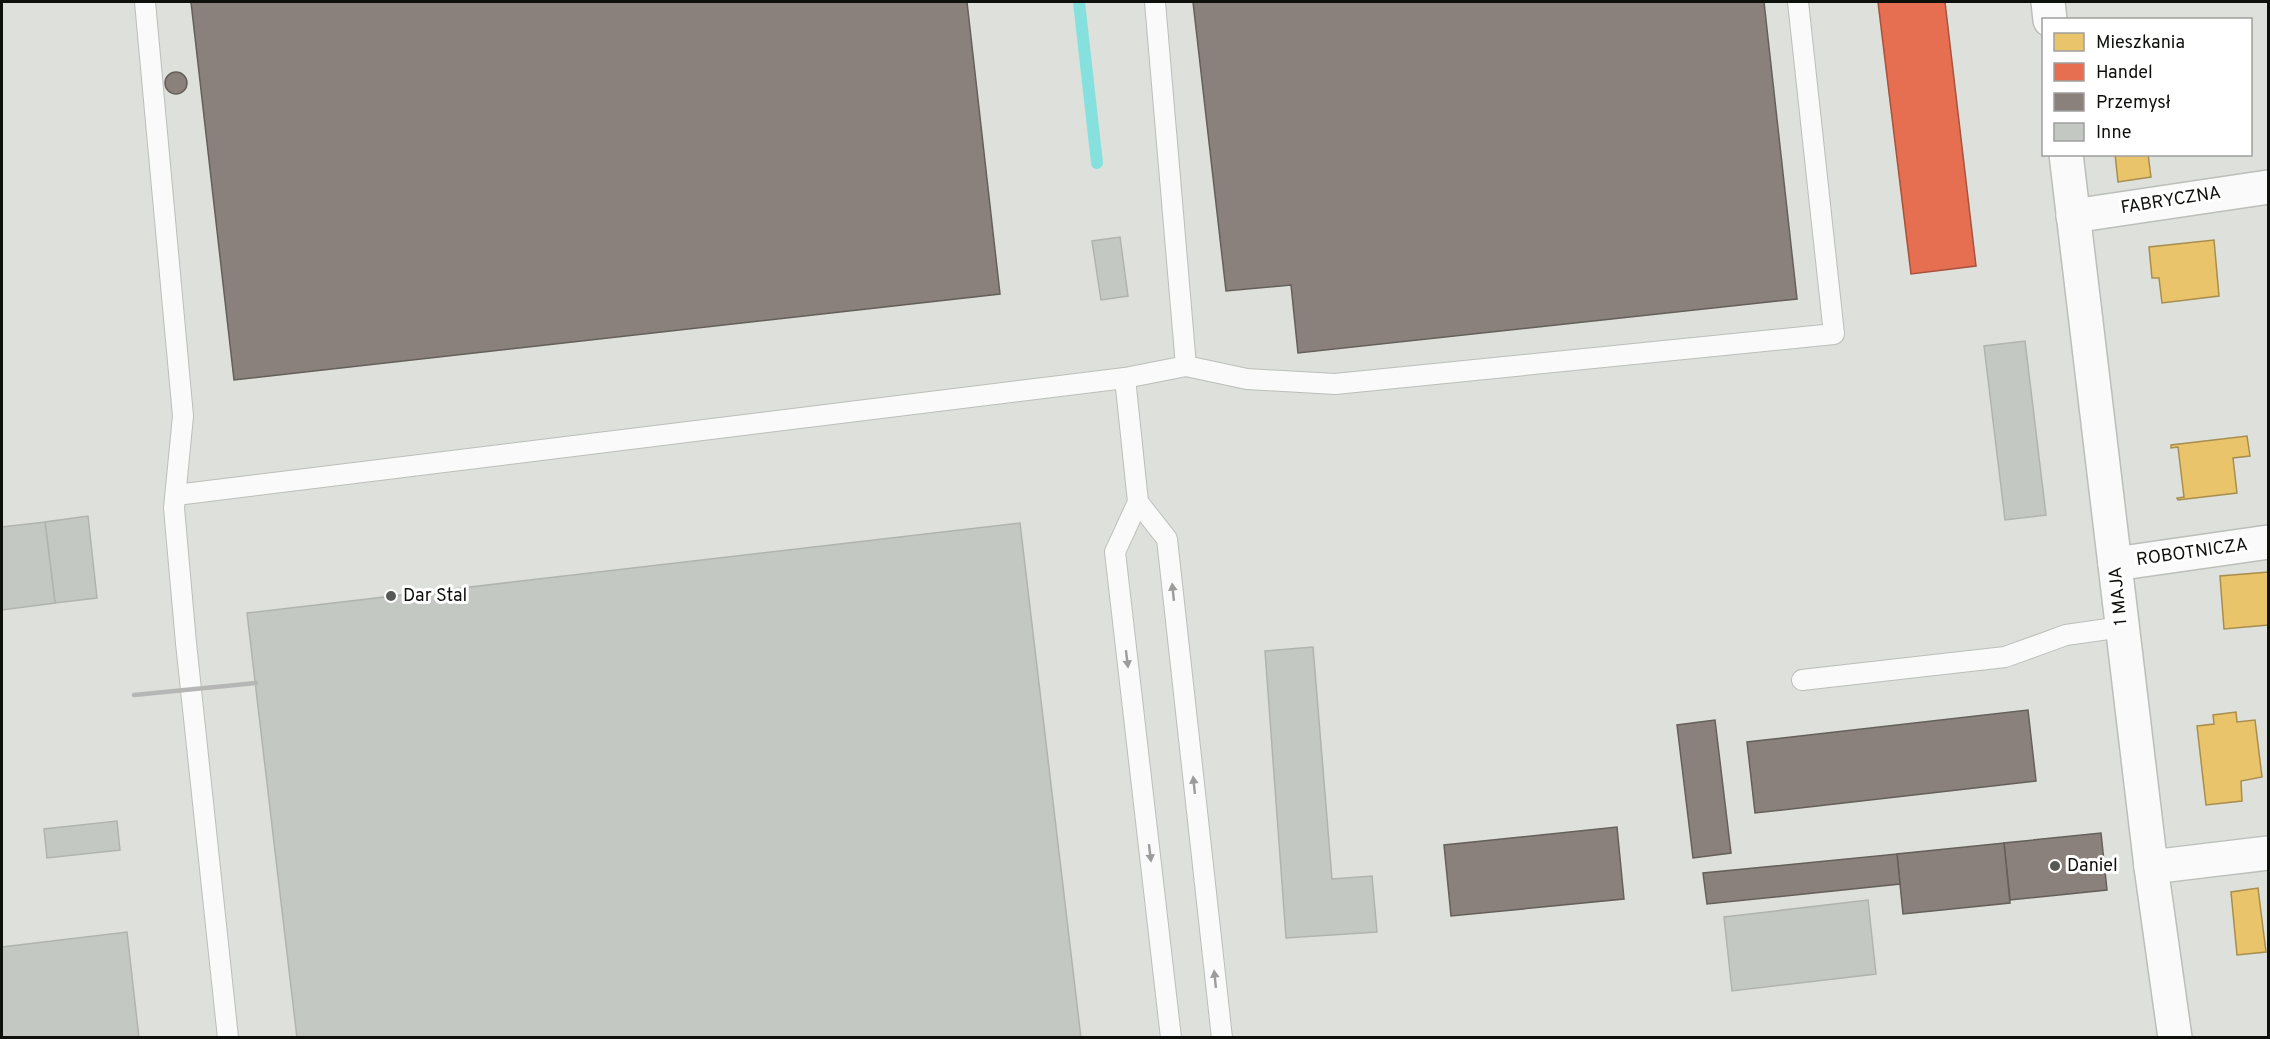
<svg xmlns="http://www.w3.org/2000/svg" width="2270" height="1039" font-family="Overpass,sans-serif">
  <rect width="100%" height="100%" fill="#dee1db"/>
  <!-- homes -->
  <g fill="#e9c46a" stroke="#a78e4e" stroke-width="1.5">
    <path d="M2115 154H2148L2151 177 2118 182Z"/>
    <path d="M2214 240 2219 296 2162 303 2159 278H2152L2149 247Z"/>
    <path d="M2247 436 2250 456 2233 458 2237 493 2178 500 2177 498 2184 497 2178 447 2171 448V445Z"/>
    <path d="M2268 572V625L2224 629 2220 576Z"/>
    <path d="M2236 712 2237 722 2255 720 2262 777 2241 781 2242 801 2206 805 2197 726 2214 724 2213 715Z"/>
    <path d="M2258 888 2266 952 2237 955 2231 892Z"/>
  </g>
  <!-- shops -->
  <path fill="#e76f51" stroke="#a6523c" stroke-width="1.5" d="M1878 2H1945L1976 266 1911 274Z"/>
  <!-- industry -->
  <g fill="#8a817c" stroke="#655f5a" stroke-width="1.5">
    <path d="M191 2H967L1000 294 234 380Z"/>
    <path d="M1193 2H1764L1797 299 1298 353 1291 285 1226 291Z"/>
    <circle cx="176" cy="83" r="11"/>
    <path d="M2028 710 2036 781 1755 813 1747 742Z"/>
    <path d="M1715 720 1731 853 1693 858 1677 725Z"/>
    <path d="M1617 827 1624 899 1451 916 1444 845Z"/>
    <path d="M2101 833 2107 890 2010 900 2004 843Z"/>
    <path d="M2004 843 2010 903 1903 914 1897 854Z"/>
    <path d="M1897 854 1900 884 1707 904 1703 873Z"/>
  </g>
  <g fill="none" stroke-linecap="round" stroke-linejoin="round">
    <!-- stream -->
    <path stroke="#86e1de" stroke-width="12" d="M1079 2 1097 163"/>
  </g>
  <!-- building -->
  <g fill="#c4c8c3" stroke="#b0b4b0" stroke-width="1.5">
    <path d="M1120 237 1128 296 1101 300 1092 241Z"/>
    <path d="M2025 341 2046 515 2005 520 1984 346Z"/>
    <path d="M88 516 97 598 55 603 45 522Z"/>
    <path d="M45 522 55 603 2 610V527Z"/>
    <path d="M1020 523 1081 1038H297L247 613Z"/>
    <path d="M1313 647 1332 879 1372 876 1377 932 1286 938 1265 651Z"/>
    <path d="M117 821 120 850 47 858 44 829Z"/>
    <path d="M1868 900 1876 974 1732 991 1724 917Z"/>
    <path d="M127 932 139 1038H2V947Z"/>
  </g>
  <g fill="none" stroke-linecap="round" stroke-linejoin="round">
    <!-- service casing -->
    <g stroke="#bbbeb9" stroke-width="22">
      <g id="service">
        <path d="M145 2 183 416 174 508 186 643 228 1038"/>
        <path d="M1186 366 1247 379 1335 384 1834 334 1798 2"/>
        <path d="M1125 378 1186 366 1155 2"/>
        <path d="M176 495 1125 378 1138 502 1115 552 1171 1038"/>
        <path d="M1138 502 1167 539 1222 1038"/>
        <path d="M1802 680 2005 657 2066 635 2122 627"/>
      </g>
    </g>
    <!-- minor casing -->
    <g stroke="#bbbeb9" stroke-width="36">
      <g id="minor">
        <path d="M2048 2 2050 20"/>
        <path d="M2066 154 2151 867 2175 1038"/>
        <path d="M2073 216 2268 187"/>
        <path d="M2115 564 2268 542"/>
        <path d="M2151 867 2268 853"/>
      </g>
    </g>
    <!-- service -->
    <use href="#service" stroke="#fafafa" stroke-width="20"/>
    <!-- minor -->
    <use href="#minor" stroke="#fafafa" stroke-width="33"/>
    <!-- rail -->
    <path stroke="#b5b6b5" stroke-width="4.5" d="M134 695 256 683"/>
  </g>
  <!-- one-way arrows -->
  <defs><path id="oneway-solid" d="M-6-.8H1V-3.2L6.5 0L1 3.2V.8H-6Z" transform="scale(1.5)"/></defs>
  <g fill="#9c9c9b">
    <use href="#oneway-solid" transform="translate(1173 592) rotate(-96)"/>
    <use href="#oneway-solid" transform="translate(1127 659) rotate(83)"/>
    <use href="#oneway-solid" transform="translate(1194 785) rotate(-96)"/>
    <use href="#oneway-solid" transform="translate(1150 853) rotate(83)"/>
    <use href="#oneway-solid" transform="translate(1215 979) rotate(-96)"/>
  </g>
  <!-- markers -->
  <g fill="#575954" stroke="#fff" stroke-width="2">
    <circle cx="391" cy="596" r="6"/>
    <circle cx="2055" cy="866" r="6"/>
  </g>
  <g text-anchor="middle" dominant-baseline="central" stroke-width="6" stroke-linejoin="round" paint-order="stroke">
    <!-- street labels -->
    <g font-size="18" fill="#0e100c" stroke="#fff">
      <text transform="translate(2171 201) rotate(-9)">FABRYCZNA</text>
      <text transform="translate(2192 553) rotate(-8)">ROBOTNICZA</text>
      <text transform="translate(2119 596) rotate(-96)">1 MAJA</text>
    </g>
    <!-- poi labels -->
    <g font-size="18" fill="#0e100c" stroke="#fff" text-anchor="start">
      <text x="403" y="596">Dar Stal</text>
      <text x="2067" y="866">Daniel</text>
    </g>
  </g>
  <!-- border -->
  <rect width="2270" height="1039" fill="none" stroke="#0e100c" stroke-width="6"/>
  <!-- legend -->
  <rect x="2042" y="18" width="210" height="138" fill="#ffffff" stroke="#9f9f9e" stroke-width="1.5"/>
  <rect x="2054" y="33" width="30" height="18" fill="#e9c46a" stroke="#9f9f9e" stroke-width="1.5"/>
  <text x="2096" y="48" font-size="18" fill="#0e100c">Mieszkania</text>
  <rect x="2054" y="63" width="30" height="18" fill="#e76f51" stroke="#9f9f9e" stroke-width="1.5"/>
  <text x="2096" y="78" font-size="18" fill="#0e100c">Handel</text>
  <rect x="2054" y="93" width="30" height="18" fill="#8a817c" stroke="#9f9f9e" stroke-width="1.5"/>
  <text x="2096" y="108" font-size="18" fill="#0e100c">Przemysł</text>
  <rect x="2054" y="123" width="30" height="18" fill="#c4c8c3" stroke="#9f9f9e" stroke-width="1.5"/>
  <text x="2096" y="138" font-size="18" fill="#0e100c">Inne</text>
</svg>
